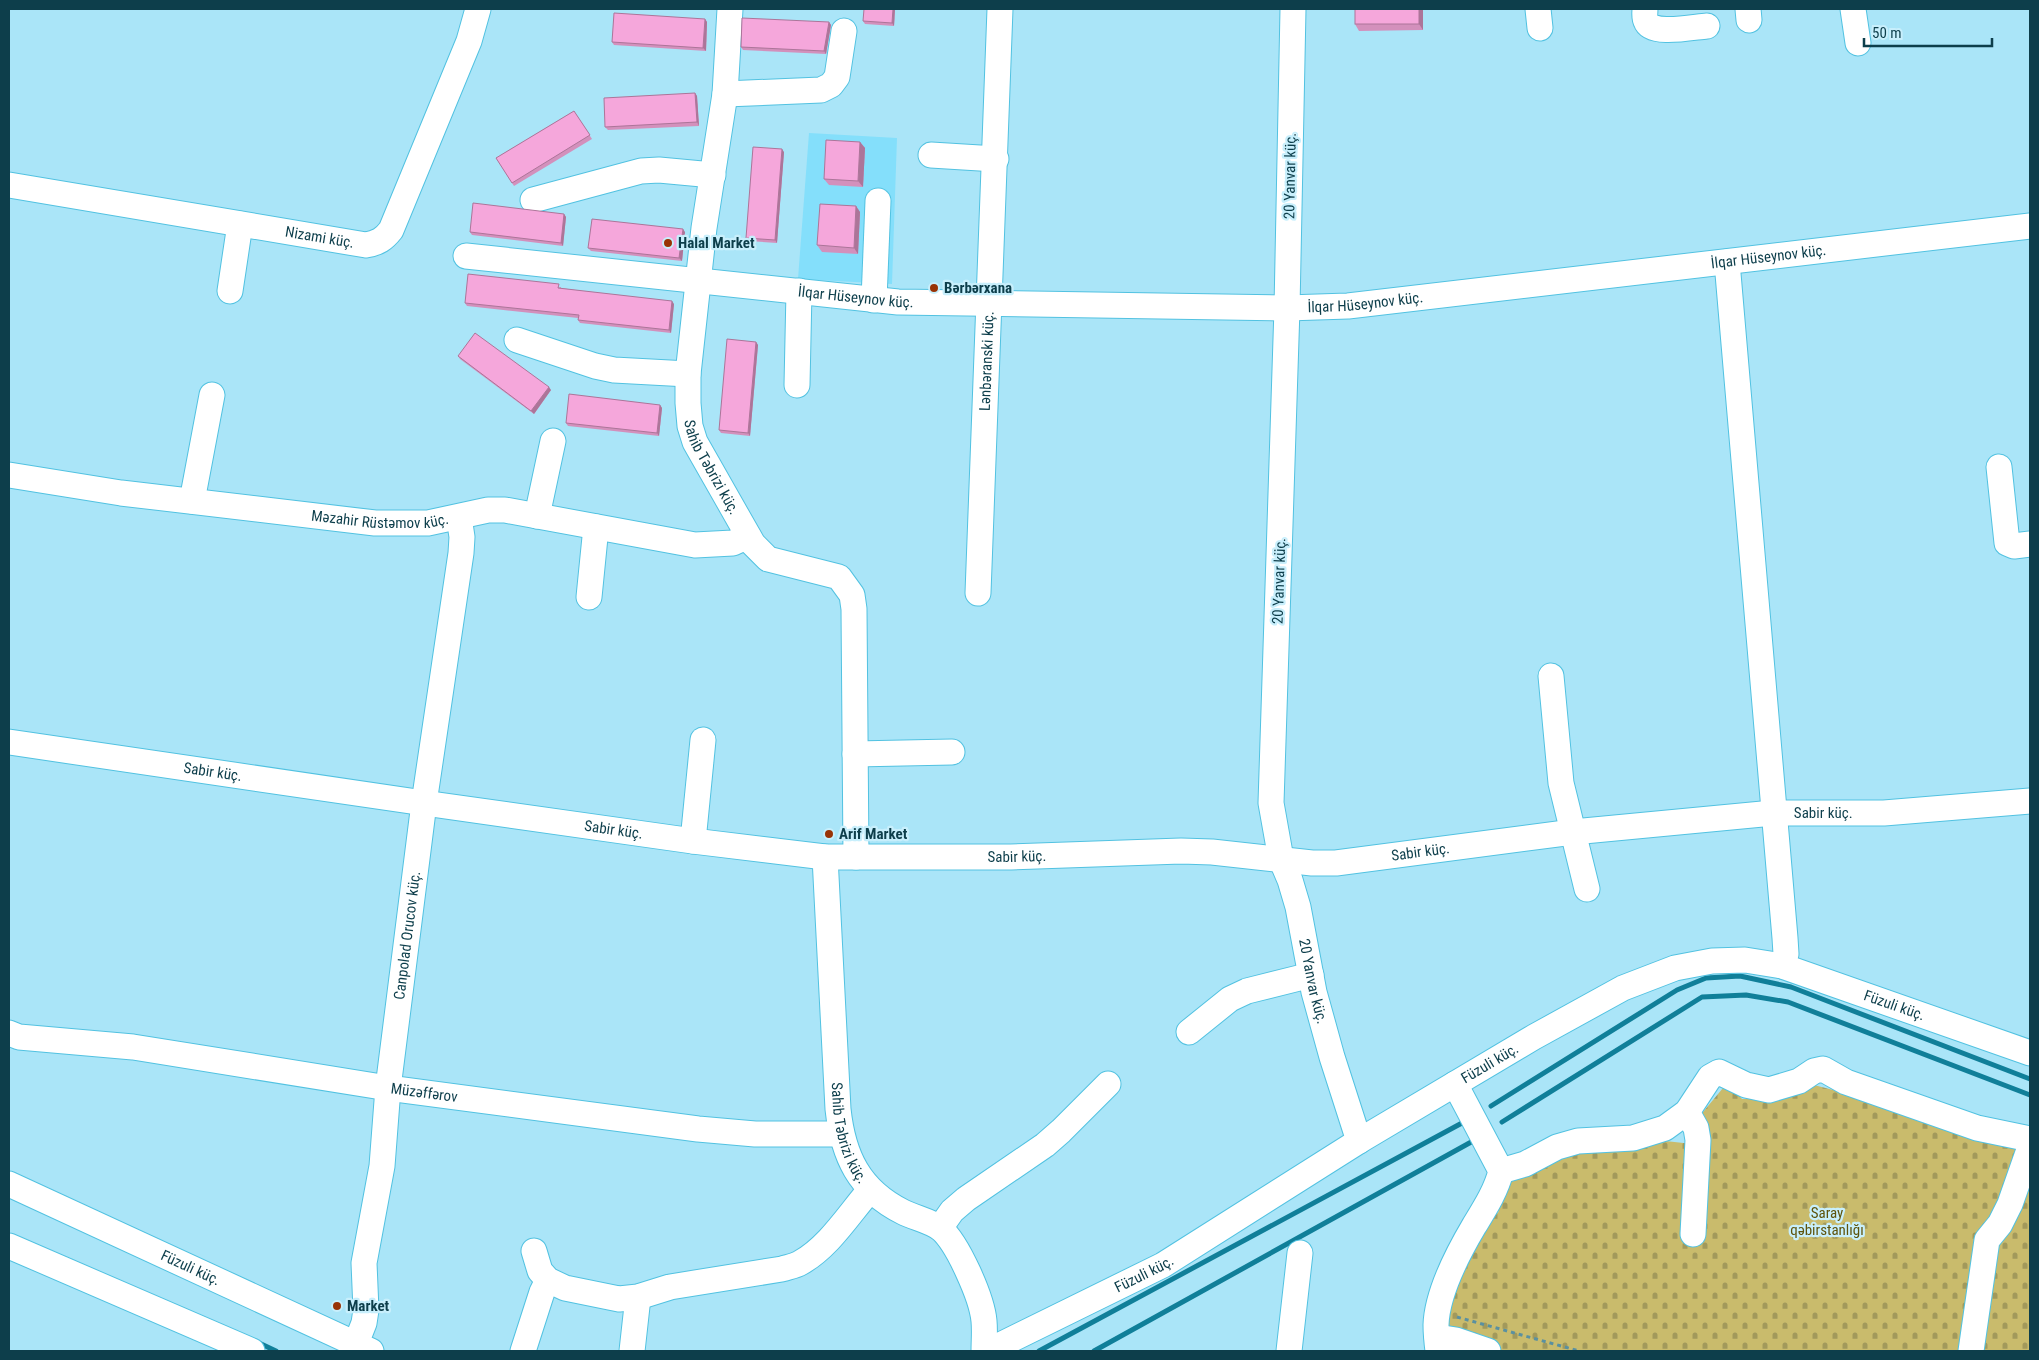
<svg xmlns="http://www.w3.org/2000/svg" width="2039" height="1360" font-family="'Roboto Condensed',sans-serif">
  <defs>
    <pattern id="cemetery-stones" width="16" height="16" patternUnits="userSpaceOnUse" patternTransform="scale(1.25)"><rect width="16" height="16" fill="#c9bb6c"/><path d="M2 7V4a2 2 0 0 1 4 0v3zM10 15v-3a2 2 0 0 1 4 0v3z" fill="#a2995b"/></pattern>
  </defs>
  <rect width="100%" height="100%" fill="#aae5f8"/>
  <!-- built -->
  <path fill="#84dffb" d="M809 133 897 138 892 284 798 279Z"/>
  <!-- cemetery -->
  <path fill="url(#cemetery-stones)" d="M1814 1085 1883 1103 2030 1145V1351H1443L1442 1324 1484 1216 1498 1213 1505 1182 1567 1149 1656 1140 1702 1145 1703 1112 1723 1088 1733 1089 1742 1099 1789 1098Z"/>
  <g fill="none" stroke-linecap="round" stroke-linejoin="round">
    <!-- stream -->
    <g stroke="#107f99" stroke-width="5">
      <path d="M1491 1106 1677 990 1706 978 1740 976 1791 987 2030 1079"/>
      <path d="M1502 1122 1702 997 1746 995 1788 1002 2030 1095"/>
      <path d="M259 1343 276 1351"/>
      <path d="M1039 1351 1462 1123"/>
      <path d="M1094 1351 1473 1141"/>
    </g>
    <!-- minor casing -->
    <g stroke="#52c2e1" stroke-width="27">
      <g id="minor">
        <path id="s1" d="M730 9 725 94 704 228 688 374V403L690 426 695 442 753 544 768 559 839 577 852 595 854 609 856 857"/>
        <path id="s2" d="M1293 9 1287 308 1271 803 1281 859 1290 880 1298 907 1314 992 1332 1057 1359 1141"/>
        <path d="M1538 9 1540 28"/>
        <path d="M1645 9C1645 12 1644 18 1646 21 1651 36 1693 27 1707 26"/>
        <path d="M1748 9 1749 20"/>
        <path d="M1853 9 1858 43"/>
        <path d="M725 94 821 90 831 85 837 77 844 31"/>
        <path d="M931 155 996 159"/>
        <path id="s3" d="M9 185 366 245C378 243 384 239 391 230L469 41 478 9"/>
        <path d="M533 200 641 171 659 170 713 175"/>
        <path id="s4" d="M466 256 898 302 1287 308 1348 306 2030 226"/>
        <path d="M1727 262 1785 938 1786 954 1782 966"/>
        <path d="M230 291 240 224"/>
        <path d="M874 300 878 201"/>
        <path d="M517 340 595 366 614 370 688 374"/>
        <path d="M797 385 799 291"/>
        <path d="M1999 467 2007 543 2014 546 2030 544"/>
        <path id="s5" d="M9 475 121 493 375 523H428L488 510H505L695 545 733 543 748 536"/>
        <path d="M192 501 212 395"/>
        <path d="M537 516 553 441"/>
        <path id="s6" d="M978 593 1000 9"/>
        <path d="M589 597 596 527"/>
        <path d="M1551 676 1561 783 1587 889"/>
        <path id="s7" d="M9 742 424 803 693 841 825 857H1011L1181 851 1212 852 1312 863H1336L1573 832 1773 813H1884L2030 801"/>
        <path d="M855 754 952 752"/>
        <path d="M693 841 703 740"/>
        <path id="s8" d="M825 857 838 1109C843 1156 859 1190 903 1212 915 1218 931 1221 941 1229 958 1244 982 1298 984 1321 985 1331 984 1341 984 1351"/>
        <path d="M1189 1032 1230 999 1247 991 1311 975"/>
        <path id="s9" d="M9 1033 19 1037 133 1047 388 1088 698 1129 755 1134H841"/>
        <path d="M1687 1112 1696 1128 1698 1140 1693 1234"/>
        <path d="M1501 1171 1525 1164 1557 1147 1578 1141 1633 1138 1665 1128 1687 1112 1710 1077 1719 1072 1746 1085 1769 1090 1799 1081 1814 1071 1823 1069 1846 1082 1977 1128 2030 1139"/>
        <path id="s10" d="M9 1184 371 1351"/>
        <path d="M940 1228 952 1211 966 1199 1045 1145 1061 1131 1108 1084"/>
        <path d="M9 1246 252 1351"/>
        <path d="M534 1251 540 1271 548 1280 565 1288 619 1299 638 1297 670 1287 782 1269C788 1267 795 1266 800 1263 829 1247 849 1214 870 1190"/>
        <path d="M1437 1337 1456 1340 1488 1351"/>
        <path id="s11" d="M353 1351 364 1323 366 1310 364 1263 382 1166 388 1088 424 803 461 553 462 537 459 517"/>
        <path d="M523 1351 542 1292 548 1280"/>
        <path d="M632 1351 638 1297"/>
        <path id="s12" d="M988 1351 1163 1265 1359 1141 1534 1037 1623 988 1675 968 1712 961 1745 960 1782 966 2030 1053"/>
        <path d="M1289 1351 1300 1253"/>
        <path d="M1438 1351C1437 1343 1436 1333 1436 1325 1437 1292 1458 1253 1474 1226 1485 1208 1496 1191 1501 1171L1455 1084"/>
        <path d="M1971 1351 1987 1240 2000 1224 2010 1204 2030 1147"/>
      </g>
    </g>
    <!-- path -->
    <path stroke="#5a90a0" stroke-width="3" stroke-dasharray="4 4" stroke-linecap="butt" d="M1457 1317 1579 1351"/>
    <!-- minor -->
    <use href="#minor" stroke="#fff" stroke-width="25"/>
  </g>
  <!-- wall -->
  <g fill="#d390bc">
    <path d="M895 9 894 26 865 24 863 21Z"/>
    <path d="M1355 9H1423V30L1359 31 1355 24Z"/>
    <path d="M705 19 707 22 706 51 614 45 612 42Z"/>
    <path d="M829 22 831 25 826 54 743 50 741 47Z"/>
    <path d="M695 93 697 96 699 126 608 130 605 127Z"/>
    <path d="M574 111 592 139 514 186 496 158Z"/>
    <path d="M860 142 865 148 863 187 829 185 824 179Z"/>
    <path d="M784 152 777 243 748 241 746 238Z"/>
    <path d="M856 206 860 212 858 254 822 252 817 245Z"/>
    <path d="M564 214 566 217 563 246 472 235 470 232Z"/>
    <path d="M685 232 682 261 591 251 588 248Z"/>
    <path d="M561 287V288L674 304 671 333 580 323 578 320V318L467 306 465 303Z"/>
    <path d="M756 342 758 345 750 436 721 433 719 430Z"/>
    <path d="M458 356 551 390 534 414 460 359Z"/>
    <path d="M660 405 662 408 659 436 568 426 566 423Z"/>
  </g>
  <!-- shaded-wall -->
  <g fill="#ac7599">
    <path d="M893 9H895L894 26 892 23Z"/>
    <path d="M1419 9H1423V30L1419 24Z"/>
    <path d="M705 19 707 22 706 51 703 48Z"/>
    <path d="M829 22 831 25 826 54 824 51Z"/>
    <path d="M695 93 697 96 699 126 697 122Z"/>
    <path d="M860 142 865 148 863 187 858 181Z"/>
    <path d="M782 149 784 152 777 243 775 240Z"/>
    <path d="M856 206 860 212 858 254 854 248Z"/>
    <path d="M564 214 566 217 563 246 561 243Z"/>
    <path d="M683 229 685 232 682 261 679 258Z"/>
    <path d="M672 301 674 304 671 333 669 330Z"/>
    <path d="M756 342 758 345 750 436 748 433Z"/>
    <path d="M549 387 551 390 534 414 531 411Z"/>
    <path d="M660 405 662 408 659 436 657 433Z"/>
  </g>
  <!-- building -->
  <g fill="#f5a7db" stroke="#ac7599">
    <path d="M864 9H893L892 23 863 21Z"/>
    <rect x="1355" y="9" width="64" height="15"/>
    <path d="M614 13 705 19 703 48 612 42Z"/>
    <path d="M742 18 829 22 824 51 741 47Z"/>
    <path d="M695 93 697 122 605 127 604 98Z"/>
    <path d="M574 111 590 135 512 183 496 158Z"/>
    <path d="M826 140 860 142 858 181 824 179Z"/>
    <path d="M753 147 782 149 775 240 746 238Z"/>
    <path d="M473 203 564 214 561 243 470 232Z"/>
    <path d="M820 204 856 206 854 248 817 245Z"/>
    <path d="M592 219 683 229 679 258 588 248Z"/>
    <path d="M468 274 559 284 558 288 672 301 669 330 578 320 579 315 465 303Z"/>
    <path d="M475 333 549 387 531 411 458 356Z"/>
    <path d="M727 339 756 342 748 433 719 430Z"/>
    <path d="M569 394 660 405 657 433 566 423Z"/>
  </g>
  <!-- markers -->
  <g fill="#983306" stroke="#c8effc" stroke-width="2">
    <circle cx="668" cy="243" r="5"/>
    <circle cx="934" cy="288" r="5"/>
    <circle cx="829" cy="834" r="5"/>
    <circle cx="337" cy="1306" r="5"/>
  </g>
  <g text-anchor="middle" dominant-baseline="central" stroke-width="4.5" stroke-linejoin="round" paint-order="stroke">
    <!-- street labels -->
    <g font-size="15" fill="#0d3e4b" stroke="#c8effc">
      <text transform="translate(1290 176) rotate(-89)">20 Yanvar küç.</text>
      <text stroke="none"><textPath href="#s3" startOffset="315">Nizami küç.</textPath></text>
      <text stroke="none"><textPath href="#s4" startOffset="1308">İlqar Hüseynov küç.</textPath></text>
      <text stroke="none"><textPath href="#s4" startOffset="392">İlqar Hüseynov küç.</textPath></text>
      <text stroke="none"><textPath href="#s4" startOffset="902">İlqar Hüseynov küç.</textPath></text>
      <text stroke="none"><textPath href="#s6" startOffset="232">Lənbəranski küç.</textPath></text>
      <text stroke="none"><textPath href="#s1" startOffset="466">Sahib Təbrizi küç.</textPath></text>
      <text stroke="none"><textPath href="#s5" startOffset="374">Məzahir Rüstəmov küç.</textPath></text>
      <text transform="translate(1279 581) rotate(-88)">20 Yanvar küç.</text>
      <text stroke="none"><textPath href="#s7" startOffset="206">Sabir küç.</textPath></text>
      <text stroke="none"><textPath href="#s7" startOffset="1826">Sabir küç.</textPath></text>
      <text stroke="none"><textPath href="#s7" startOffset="611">Sabir küç.</textPath></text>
      <text stroke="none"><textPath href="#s7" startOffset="1421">Sabir küç.</textPath></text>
      <text stroke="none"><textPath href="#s7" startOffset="1016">Sabir küç.</textPath></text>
      <text stroke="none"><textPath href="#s11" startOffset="421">Canpolad Orucov küç.</textPath></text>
      <text stroke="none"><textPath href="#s2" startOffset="978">20 Yanvar küç.</textPath></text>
      <text stroke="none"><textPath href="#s12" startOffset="1015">Füzuli küç.</textPath></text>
      <text stroke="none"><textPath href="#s12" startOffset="579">Füzuli küç.</textPath></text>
      <text stroke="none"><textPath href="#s9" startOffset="420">Müzəffərov</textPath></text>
      <text stroke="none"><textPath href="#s8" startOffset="278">Sahib Təbrizi küç.</textPath></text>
      <text stroke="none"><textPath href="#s10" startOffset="200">Füzuli küç.</textPath></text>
      <text stroke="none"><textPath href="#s12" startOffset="174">Füzuli küç.</textPath></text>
    </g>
    <!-- poi labels -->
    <g font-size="15" font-weight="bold" fill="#0d3e4b" stroke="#c8effc" text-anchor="start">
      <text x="678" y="243">Halal Market</text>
      <text x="944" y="288">Bərbərxana</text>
      <text x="839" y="834">Arif Market</text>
      <text x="347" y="1306">Market</text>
    </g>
    <!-- park labels -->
    <g font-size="15" fill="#5e530c" stroke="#c8effc">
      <text x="1827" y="1213">Saray<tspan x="1827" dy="17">qəbirstanlığı</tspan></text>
    </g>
  </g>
  <!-- border -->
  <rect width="2039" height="1360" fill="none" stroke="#0d3e4b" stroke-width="20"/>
  <!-- scale -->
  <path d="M1864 38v8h128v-8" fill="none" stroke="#0d3e4b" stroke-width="2.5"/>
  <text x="1872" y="38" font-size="15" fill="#0d3e4b" stroke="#c8effc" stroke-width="4" paint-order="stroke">50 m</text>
</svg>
